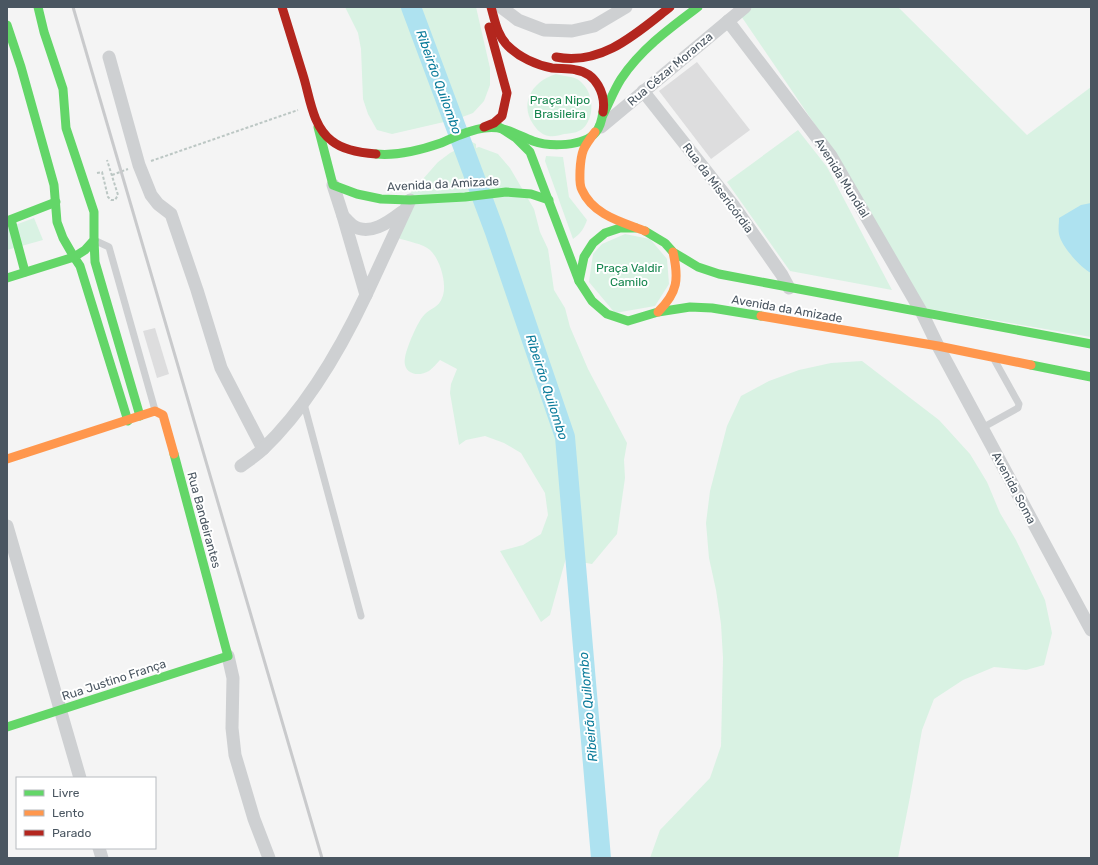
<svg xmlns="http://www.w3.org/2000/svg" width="1098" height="865" font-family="Rubik,sans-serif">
  <rect width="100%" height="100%" fill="#f4f4f4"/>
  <!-- green -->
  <g fill="#d9f2e3">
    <path d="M345 7H476L490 68V85L484 101 473 113 457 119 392 134 377 130 368 114 363 99 361 49 358 33Z"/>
    <path d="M747 7H898L1027 135 1091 87V337L918 307 839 160 739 13Z"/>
    <path d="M556 74C562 76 571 76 577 79 592 88 596 111 586 125 580 133 573 133 564 134 560 135 554 137 549 136 545 136 539 132 536 128 518 106 530 82 556 74Z"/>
    <path d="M798 130 827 167 892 290 790 271 727 182Z"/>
    <path d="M472 142 476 144V148L479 147 498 154 510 168 534 209 540 232 548 249 554 290 565 308 570 327 588 369 627 443 624 460 625 478 617 534 592 564 575 561 566 558 550 615 541 622 500 551 523 545 541 534 548 515 545 493 521 453 504 443 485 436 466 440 459 445 450 393 451 384 457 369 440 360C436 364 433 368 429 371 417 378 402 373 405 358 406 349 418 320 425 314 431 308 439 307 442 298 448 285 440 259 430 250 424 244 406 241 398 238L400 205 438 162 450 153Z"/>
    <path d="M546 156 563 157 569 197 587 220C584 229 580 234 573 239L545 161Z"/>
    <path d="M34 218 43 240 7 250V228Z"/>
    <path d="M625 234 650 239 667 259 669 284 655 306 615 313 589 282 593 254 602 244Z"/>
    <path d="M862 361 939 420 970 454 987 482 1000 513 1016 540 1045 600 1052 633 1044 665 1026 670 994 667 963 680 934 699 922 730 910 797 898 858H650L660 830 710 778 721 746 723 658 721 624 716 590 709 558 706 523 710 491 727 426 741 396 769 381 799 370 831 363Z"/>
  </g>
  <!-- water -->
  <path fill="#aee2f0" d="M1091 203V273C1081 268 1061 246 1059 234 1058 229 1059 224 1059 218L1081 205Z"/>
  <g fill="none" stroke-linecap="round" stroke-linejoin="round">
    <!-- river -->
    <path stroke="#aee2f0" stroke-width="20" d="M411 7 495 232 565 437 601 858"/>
  </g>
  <!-- building -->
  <g fill="#ddddde">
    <path d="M697 62 750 130 711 159 659 91Z"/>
    <path d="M155 328 169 374 157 378 143 331Z"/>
  </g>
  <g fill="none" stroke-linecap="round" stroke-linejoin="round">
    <!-- path -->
    <g stroke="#bcc7c4" stroke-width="2" stroke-dasharray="3 2" stroke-linecap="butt">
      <path d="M151 161 298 110"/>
      <path d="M97 173 102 172 108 197 111 200H115L118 195 107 160"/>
      <path d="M112 175 128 169"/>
    </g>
    <!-- lane -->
    <g stroke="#ced0d2" stroke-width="7">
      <path d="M96 241 109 247 155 410"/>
      <path d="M304 404 361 616"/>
      <path d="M982 428 1018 408 1019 404 995 361"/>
    </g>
    <!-- street -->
    <g stroke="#ced0d2" stroke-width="13">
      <path d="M501 7 518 20 544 30 572 31 594 26 626 7"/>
      <path d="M728 21 831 156 838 168 922 313 938 346 1091 630"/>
      <path d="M109 57 139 165 151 195 158 204 171 214 197 290 221 368 263 449"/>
      <path d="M643 91 733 205 782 275 789 288"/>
      <path d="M601 127 745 7"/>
      <path d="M333 185 343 216 366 295 410 200"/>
      <path d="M343 216C346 219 349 223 352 225 369 237 389 222 402 212"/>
      <path d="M241 466C249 460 257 455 263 449 306 408 341 348 366 295"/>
      <path d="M7 526 80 778"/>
      <path d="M228 656 233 678 232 728 235 755 254 819 269 858"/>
      <path d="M99 848 102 858"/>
    </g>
    <!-- fast -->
    <g stroke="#63d668" stroke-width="9">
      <path d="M7 25 21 67 54 185 57 222 63 238 74 257"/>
      <path d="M603 115C609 103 614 90 621 79 641 49 670 28 698 7"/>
      <path d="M318 127 333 185 357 194 381 199 410 200 465 197 506 192 531 194 549 200"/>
      <path d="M499 127 516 138 530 152 579 281 592 301 607 314 628 321 658 312 690 307 712 308 761 316"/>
      <path d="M376 154C397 156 421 150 441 143 455 137 469 130 484 128 503 125 515 134 533 141 549 147 584 147 596 132 600 127 602 119 603 112"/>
      <path d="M11 220 25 272"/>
      <path d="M7 221 56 202"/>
      <path d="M645 231 665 243 673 252 698 267 719 274 1091 344"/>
      <path d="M94 240 95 262 140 416"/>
      <path d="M74 257 80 266 128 421"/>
      <path d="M7 278 74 257 85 250 94 240V212L66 128 63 89 44 32 38 7"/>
      <path d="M579 281 584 257 593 243 605 233 620 228H636"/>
      <path d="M1031 365 1091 377"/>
      <path d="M7 727 228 656 174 454"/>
    </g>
    <!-- slow -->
    <g stroke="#ff974d" stroke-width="9">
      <path d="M595 132C583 148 581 151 580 171 580 177 579 185 582 190 593 215 622 222 645 231"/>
      <path d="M658 312C678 292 679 279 673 252"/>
      <path d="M761 316 938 346 1031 365"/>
      <path d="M7 459 155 411 163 415 174 454"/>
    </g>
    <!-- jam -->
    <g stroke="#b3261e" stroke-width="9">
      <path d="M282 7C289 30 296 52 303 75 310 97 312 126 332 141 343 150 362 153 376 154"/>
      <path d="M491 7C495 21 497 35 508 46 519 57 536 65 552 68 560 69 568 68 576 70 596 73 606 94 603 112"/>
      <path d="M556 57C602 66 637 33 670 7"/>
      <path d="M484 127 494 123 502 116 507 93 489 27"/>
    </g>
    <!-- rail -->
    <path stroke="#c9cacc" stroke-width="3" d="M73 7 322 858"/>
  </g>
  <g text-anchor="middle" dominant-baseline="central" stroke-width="4" stroke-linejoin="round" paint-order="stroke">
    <!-- street labels -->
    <g font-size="12" fill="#4a5661" stroke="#fff">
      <text transform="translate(670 69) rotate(-40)">Rua Cézar Moranza</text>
      <text transform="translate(842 178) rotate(58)">Avenida Mundial</text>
      <text transform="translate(443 184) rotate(-3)">Avenida da Amizade</text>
      <text transform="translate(718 188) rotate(53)">Rua da Misericórdia</text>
      <text transform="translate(787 309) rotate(10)">Avenida da Amizade</text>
      <text transform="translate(1014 488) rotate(62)">Avenida Soma</text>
      <text transform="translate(204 520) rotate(75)">Rua Bandeirantes</text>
      <text transform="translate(114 680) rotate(-18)">Rua Justino França</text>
    </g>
    <!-- park labels -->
    <g font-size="12" fill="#17864f" stroke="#fff">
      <text x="560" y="100">Praça Nipo<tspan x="560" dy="14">Brasileira</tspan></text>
      <text x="629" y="268">Praça Valdir<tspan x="629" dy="14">Camilo</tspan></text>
    </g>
    <!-- water labels -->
    <g font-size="13" font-style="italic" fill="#0c7c9b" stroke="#fff">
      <text transform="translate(439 82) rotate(70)">Ribeirão Quilombo</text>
      <text transform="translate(547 387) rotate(72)">Ribeirão Quilombo</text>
      <text transform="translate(588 707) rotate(-95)">Ribeirão Quilombo</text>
    </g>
  </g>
  <!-- border -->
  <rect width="1098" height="865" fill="none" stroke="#4a5661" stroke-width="16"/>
  <!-- legend -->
  <rect x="16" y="777" width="140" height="72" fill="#ffffff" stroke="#b7bbc0"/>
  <rect x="24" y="790" width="20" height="6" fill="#63d668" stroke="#b7bbc0"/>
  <text x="52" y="797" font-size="12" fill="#4a5661">Livre</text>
  <rect x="24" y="810" width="20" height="6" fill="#ff974d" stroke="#b7bbc0"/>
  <text x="52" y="817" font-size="12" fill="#4a5661">Lento</text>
  <rect x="24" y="830" width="20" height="6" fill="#b3261e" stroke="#b7bbc0"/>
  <text x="52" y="837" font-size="12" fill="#4a5661">Parado</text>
</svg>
